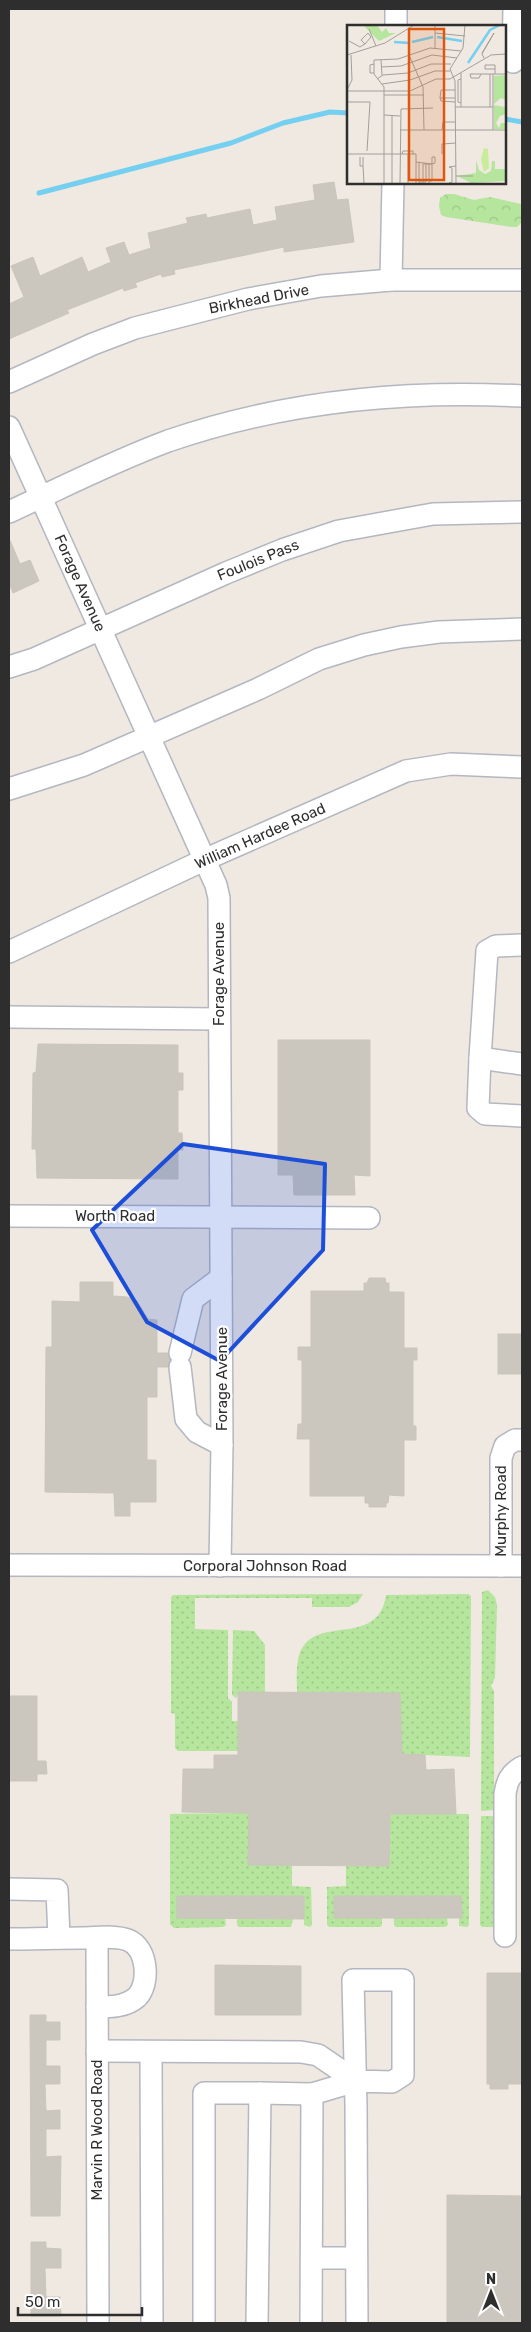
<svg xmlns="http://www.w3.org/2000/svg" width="531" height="2332" font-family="Rubik,sans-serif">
  <defs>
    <pattern id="grass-dots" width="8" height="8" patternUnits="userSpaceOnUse" patternTransform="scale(1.25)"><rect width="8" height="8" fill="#b6e59e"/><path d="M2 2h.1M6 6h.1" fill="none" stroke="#9dc588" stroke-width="1.8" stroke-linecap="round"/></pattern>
    <pattern id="park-crowns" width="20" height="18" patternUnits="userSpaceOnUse" patternTransform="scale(1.25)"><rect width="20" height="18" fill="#b6e59e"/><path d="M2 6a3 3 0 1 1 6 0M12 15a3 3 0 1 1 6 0" fill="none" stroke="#9dc588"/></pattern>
  </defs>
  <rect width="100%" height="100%" fill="#efe9e1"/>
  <!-- grass -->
  <g fill="url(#grass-dots)">
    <path d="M488 1590 495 1597 497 1605 495 1678 491 1686 494 1691V1810L481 1811 482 1592Z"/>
    <path d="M363 1594 358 1602 349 1607H312V1598H195V1629L228 1630V1698L232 1702V1721H239L238 1751H178L175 1748V1714L171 1713V1597L173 1595Z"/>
    <path d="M468 1594 471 1596 470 1757 402 1754 400 1693 297 1692C297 1682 296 1670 298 1660 308 1609 378 1652 386 1595Z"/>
    <path d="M233 1630 254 1631 265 1645V1692H239L236 1698 232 1695Z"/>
    <path d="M238 1793 292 1865V1886L311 1887 312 1925 310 1927 304 1925V1896H244V1918L293 1919 291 1927H239L237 1925 236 1897H177V1918H225L226 1925 223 1927 174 1928 170 1924V1814L238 1813Z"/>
    <path d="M390 1794 402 1814H469V1925L467 1927 459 1926V1918H462L461 1896H402L401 1918H447L448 1925 445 1927H396L394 1925 393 1896H334V1918H382V1925L380 1927H329L327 1925V1887L346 1886V1866H389Z"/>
    <path d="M481 1816H495L496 1927H482L480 1925Z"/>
  </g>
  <!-- park -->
  <path fill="url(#park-crowns)" d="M446 194H454L474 200 490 197 521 204 522 222 517 227H512L446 217 441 215 439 206 440 198Z"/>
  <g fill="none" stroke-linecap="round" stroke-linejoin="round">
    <!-- stream -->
    <g stroke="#75cff0" stroke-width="5">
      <path d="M505 119 522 122"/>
      <path d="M39 193 231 143 283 123 330 112 348 113"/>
    </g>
  </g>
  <!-- building -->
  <g fill="#cbc7bf" stroke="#cbc5ba">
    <path d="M334 182 337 200 348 199 354 242 284 252V247L174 270 175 274 162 277 161 274 135 283 137 287 124 291 123 288 67 310 69 313 9 339V304L24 297 11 266 33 257 40 276 82 257 88 272 111 262 106 248 124 242 129 255 151 248 148 233 188 223 186 218 206 214 207 218 250 209 253 225 277 220 275 207 315 200 313 185Z"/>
    <path d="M9 538 20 564 30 560 39 581 13 593 9 583Z"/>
    <path d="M278 1040H370V1176L354 1175 355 1195H294L293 1175H278Z"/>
    <path d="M38 1044 178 1045V1073H183V1090H178V1133H182L183 1150H178V1179L37 1178 36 1149H32L33 1073 36 1072Z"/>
    <path d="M369 1278H385L386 1283H389V1292H404V1348H417V1360H413V1426H416V1440H404V1496L389 1495 388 1503H386V1507H369V1503H365V1496H310V1439H297L298 1424H302V1360H298V1347H311V1291H364V1283H367Z"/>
    <path d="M80 1282H113V1296L127 1297 137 1301 148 1319 157 1320V1353H168L170 1360 168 1367H157V1397H147V1460H156V1502H130V1516H115L114 1493 45 1492 46 1347H52V1301L80 1302Z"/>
    <rect x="498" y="1334" width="24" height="40"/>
    <path d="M238 1692 400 1693 402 1754 425 1755 426 1770 454 1769 456 1814H390L389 1866 248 1865 249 1813 182 1812 183 1769H214V1755H238Z"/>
    <path d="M9 1696H37V1761H46L47 1774H37V1781H9Z"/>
    <path d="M177 1896H304V1919L177 1918Z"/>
    <path d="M334 1896H461L462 1918H334Z"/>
    <path d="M215 1965 301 1966V2015H215Z"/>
    <path d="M487 1973H522V2084H508V2089H490V2084H487Z"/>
    <path d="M30 2015H46V2022H60V2040H46V2066H60V2084H45L46 2111 60 2110V2129H46V2157L61 2156 60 2216H31Z"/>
    <path d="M447 2195 522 2196V2323H447Z"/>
    <path d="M31 2242H46V2248L61 2249V2268H45L46 2297H60L61 2316H31Z"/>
  </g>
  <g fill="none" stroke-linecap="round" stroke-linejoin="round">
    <!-- minor casing -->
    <g stroke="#b4b7c1" stroke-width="24">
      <g id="minor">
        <path d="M396 26V9"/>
        <path d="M513 62 514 9"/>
        <path d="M391 280 393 182"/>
        <path d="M9 382 93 344 135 328 248 299 321 286 391 280H522"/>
        <path d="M9 427 216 885 219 898 222 1445 220 1566"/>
        <path d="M9 512C61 488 114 461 168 441 281 402 403 390 522 396"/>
        <path d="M9 667 34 659 226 573 282 550 339 531 433 514 522 512"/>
        <path d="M9 789 84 765 258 689 319 659 364 645 401 637 439 632 522 629"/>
        <path d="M522 945 496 946 487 951 480 1058 522 1064"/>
        <path d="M9 952 204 860 406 771 451 764 522 767"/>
        <path d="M9 1017 219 1019"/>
        <path d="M480 1058 478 1108 485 1114 522 1116"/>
        <path d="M9 1216 369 1218"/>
        <path d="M180 1353 193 1299 221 1278"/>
        <path d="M180 1367 186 1419 197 1432 222 1445"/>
        <path d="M9 1565 522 1566"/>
        <path d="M501 1566V1458L505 1446 515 1440H522"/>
        <path d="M9 1889 57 1890 59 1938"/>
        <path d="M505 1936V1794C507 1781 510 1774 522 1767"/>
        <path d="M97 1938 98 2323"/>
        <path d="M9 1939C33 1939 58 1938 82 1938 96 1938 115 1935 128 1940 148 1948 150 1984 137 1997 126 2007 110 2007 97 2007"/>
        <path d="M97 2051 301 2052 318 2055 356 2081 312 2094 311 2323"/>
        <path d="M151 2052 152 2323"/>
        <path d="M356 2081 392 2082 403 2075V1980H353L356 2105 357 2323"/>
        <path d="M312 2258H356"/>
        <path d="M204 2323V2093H260"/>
        <path d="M257 2323 260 2093 312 2094"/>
      </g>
    </g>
    <!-- minor -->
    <use href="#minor" stroke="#fff" stroke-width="21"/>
  </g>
  <!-- marked area -->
  <path fill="#1d4ed8" fill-opacity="0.2" stroke="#1d4ed8" stroke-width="4" stroke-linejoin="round" d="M183 1144 325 1164 323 1250 220 1361 147 1322 92 1230Z"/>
  <g text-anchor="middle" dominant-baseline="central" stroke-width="4.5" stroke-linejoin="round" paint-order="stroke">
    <!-- street labels -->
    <g font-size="15" fill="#2e2e2e" stroke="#fff">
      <text transform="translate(259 299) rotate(-11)">Birkhead Drive</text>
      <text transform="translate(258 560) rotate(-22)">Foulois Pass</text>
      <text transform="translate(80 583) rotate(66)">Forage Avenue</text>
      <text transform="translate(260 836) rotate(-24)">William Hardee Road</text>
      <text transform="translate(219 974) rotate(-90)">Forage Avenue</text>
      <text x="115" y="1216">Worth Road</text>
      <text transform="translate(222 1379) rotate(-90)">Forage Avenue</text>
      <text transform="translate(501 1511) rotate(-90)">Murphy Road</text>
      <text x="265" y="1566">Corporal Johnson Road</text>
      <text transform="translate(97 2130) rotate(-90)">Marvin R Wood Road</text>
    </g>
  </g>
  <!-- overview -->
  <g transform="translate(347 25)">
    <rect width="159" height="159" fill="#efe9e1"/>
    <path d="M159 50V75L154 73 147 79V51ZM147 80 158 82 159 89 153 91 149 98 152 103 154 98H159V104H147Z" fill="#b6e59e"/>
    <path d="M16 0H30L35 7 39 3 42 8H49L32 16ZM129 135 132 145 138 149 144 146 145 136H148V144H159L158 156 124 158 110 151 129 148Z" fill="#b6e59e"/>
    <path d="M137 123 141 124 142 143 137 147 134 134Z" fill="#c9ec9a"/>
    <path fill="none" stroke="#75cff0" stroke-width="2.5" d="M90 12 115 16M47 17 63 18M65 17 86 12M121 38 143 5 153 0"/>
    <path fill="none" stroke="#a29e99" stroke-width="1" d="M22 4 29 21M88 8 118 11M2 16 13 22 16 20 18 19 24 12 21 8 14 15 18 19M88 23V0M135 28 147 8 135 29 137 33M0 30 38 18 67 0M62 30 76 62 77 105M34 35 35 50M34 42 54 41 85 30 110 33M148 44H138V40H148V49M27 48H23V40L27 39M114 48V82M123 49H159M123 49 124 53H132L134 49M143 49V82M30 54 36 50 61 48 84 39H104M35 59 63 55 88 46H103M0 65 5 55 4 30M108 65H94L93 73H108M0 66H63L89 54H103L144 30 159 29M37 70H77M93 73 94 76 108 77M0 77H23L20 126M114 78 111 77V55L114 54M108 82H146M37 90 53 91M45 90V158M53 105H159M95 105 96 97H108M146 105V49M0 129H69M55 129 56 126H66V129M69 129V158M95 129V119L109 118M13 132V141H16V132M69 137 85 139H82V158M72 137V158M16 141 17 158M109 151H126M82 156H85V132H88V138L85 139M72 157H79V139H82M76 157V139H79M37 158V62L27 49V35L51 34 83 23 114 26M53 158 54 84 86 83M61 158V129M102 158 105 157V143L102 142 109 141M109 158 108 56 103 44 116 23 118 0"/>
    <path fill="#df570e" fill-opacity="0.15" stroke="#df570e" stroke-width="2.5" d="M62 4H97V155H62Z"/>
    <rect width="159" height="159" fill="none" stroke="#2e2e2e" stroke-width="2.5"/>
  </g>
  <!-- border -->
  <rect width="531" height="2332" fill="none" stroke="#2e2e2e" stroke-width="20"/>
  <!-- north arrow -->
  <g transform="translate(491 2292)" stroke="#ffffff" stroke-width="4" paint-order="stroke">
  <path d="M0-4L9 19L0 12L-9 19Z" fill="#2e2e2e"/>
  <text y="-8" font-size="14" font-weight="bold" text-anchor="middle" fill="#2e2e2e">N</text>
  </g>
  <!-- scale -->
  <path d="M18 2307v8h124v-8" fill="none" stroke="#2e2e2e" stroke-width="2.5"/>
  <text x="25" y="2307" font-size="15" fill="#2e2e2e" stroke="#ffffff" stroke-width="4" paint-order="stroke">50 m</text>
</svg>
